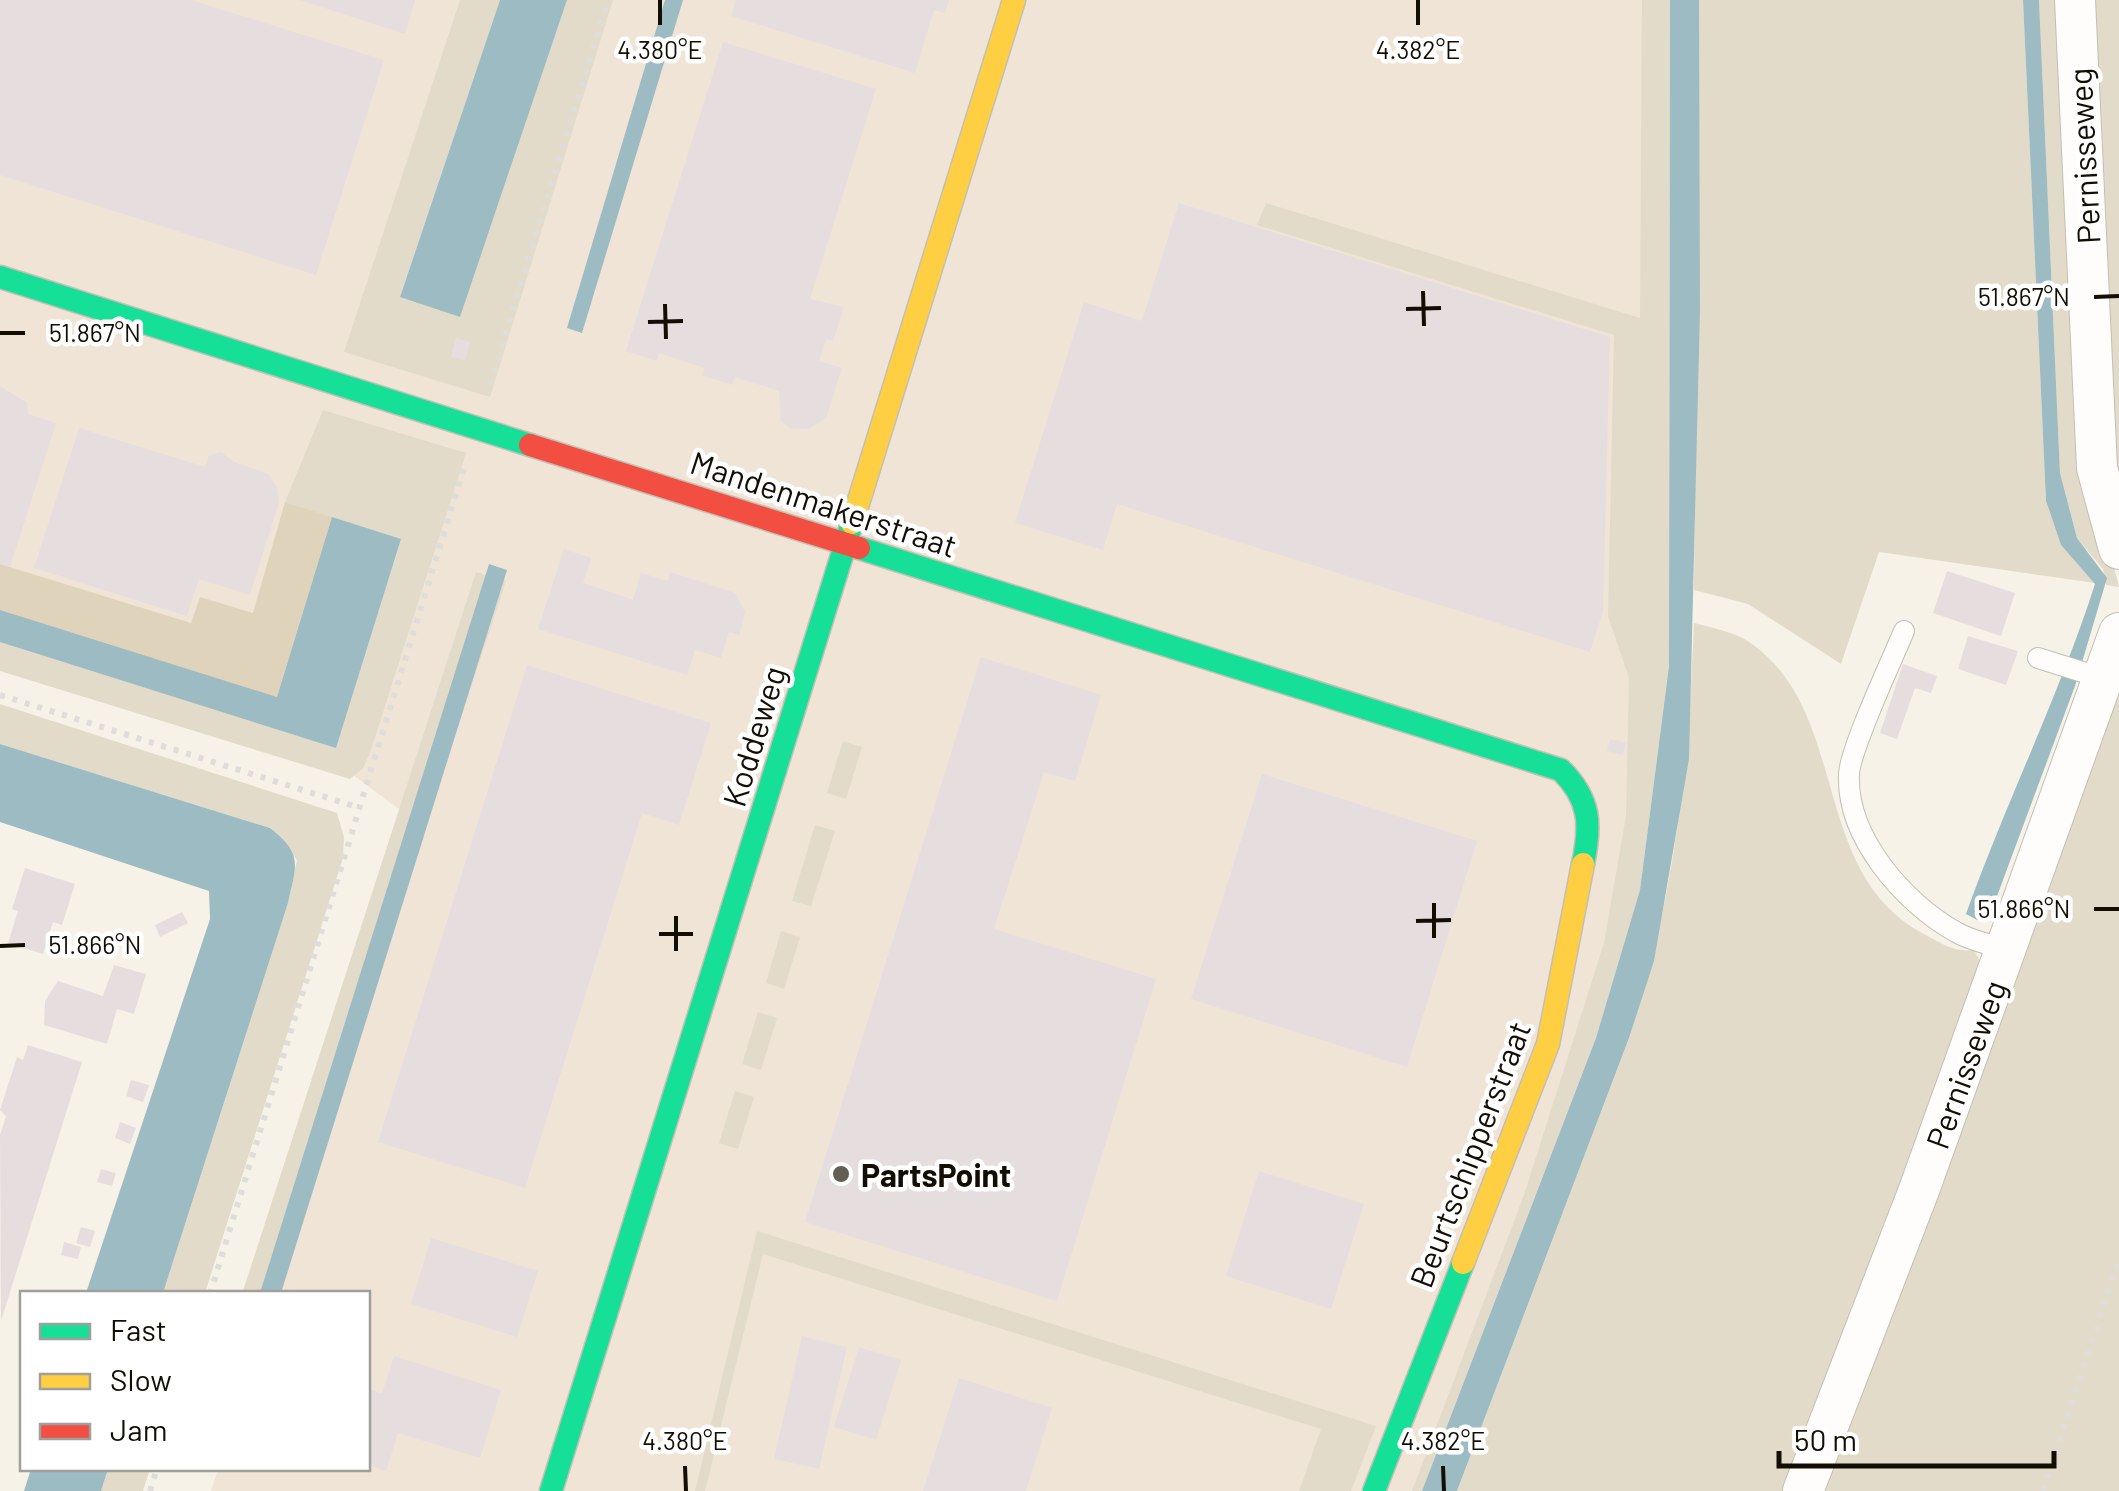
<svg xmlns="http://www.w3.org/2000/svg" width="2119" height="1491" font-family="Barlow,sans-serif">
  <rect width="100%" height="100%" fill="#f7f2e7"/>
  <!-- industrial -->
  <path fill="#efe4d5" d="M0 0H1644L1640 890 1596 1038 1422 1491H211L218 1469 368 1468V1294L269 1293 408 816 337 763 0 656Z"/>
  <!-- green -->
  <g fill="#e3dbc9">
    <path d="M460 0H500L400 296 460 317 567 0H613L490 397 344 352Z"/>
    <path d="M1642 0H1670L1669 666 1640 890 1596 1038 1422 1491H1412L1524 1195 1604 943 1626 816 1629 678 1608 616 1614 335 1257 225 1266 203 1640 318Z"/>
    <path d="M1699 0H2023L2046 501 2061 545 2095 583 1879 552 1841 664 1748 604 1694 590Z"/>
    <path d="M2039 0H2068L2105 532 2119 587 2106 585 2103 569 2077 538 2060 473Z"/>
    <path d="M2086 0H2119V511Z"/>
    <path d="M323 410 466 453 370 753 363 768 350 779 0 671V642L336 747 401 540 285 502Z"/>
    <path d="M476 572 506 581 272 1293 242 1294Z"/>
    <path d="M1694 623C1713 628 1736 632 1752 644 1851 715 1809 873 1924 934 1939 942 1955 953 1974 950L1981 963 1796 1491H1457L1629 1038C1675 894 1688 773 1694 623Z"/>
    <path d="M2119 673V1491H1815Z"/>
    <path d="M0 704 337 813 344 837 343 858 205 1293H163L288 903 297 860 270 828 0 744Z"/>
    <path d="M843 741 862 747 846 799 827 793Z"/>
    <path d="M815 825 835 831 811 906 792 901Z"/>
    <path d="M781 931 800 937 784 989 766 983Z"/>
    <path d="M758 1012 777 1018 761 1070 742 1064Z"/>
    <path d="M735 1091 754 1097 738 1149 719 1143Z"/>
    <path d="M757 1231 1376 1426 1351 1491H1299L1321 1429 763 1254 705 1491H695Z"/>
    <path d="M108 1469V1468L150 1469 143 1491H101Z"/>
  </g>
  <!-- forest -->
  <path fill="#dfd4bb" d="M285 502 332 517 277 697 0 642V564L191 623 200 597 253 613Z"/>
  <!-- water -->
  <g fill="#9dbbc2">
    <path d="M500 0H567L460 317 400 297Z"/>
    <path d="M665 0H683L582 333 567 328Z"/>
    <path d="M1670 0H1699L1700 310 1689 759 1654 961 1629 1038 1457 1491H1422L1596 1038 1640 890 1669 666Z"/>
    <path d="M2023 0H2039L2060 473 2077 538 2107 578 2075 686 1990 915 1977 920 1966 914C2006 802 2059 696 2095 584L2061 545 2046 501Z"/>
    <path d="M332 517 401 539 336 748 0 642V610L277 697Z"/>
    <path d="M489 564 507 570 281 1293H260Z"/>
    <path d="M0 744 270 828C304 855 296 865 288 903L163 1293H86L210 919 209 891 0 822Z"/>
    <path d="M31 1469V1468L108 1469 101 1491H24Z"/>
  </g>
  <!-- building -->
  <g fill="#e6dede">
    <path d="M0 0H191L384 60 316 275 0 175Z"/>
    <path d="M300 0H415L405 34Z"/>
    <path d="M736 0H949L945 13 934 10 915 73 731 16Z"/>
    <path d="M723 42 876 89 810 299 844 307 833 341 826 339 819 361 842 368 826 418 809 429 790 428 781 421 779 391 735 377 732 385 702 375 705 368 659 353 657 361 626 351Z"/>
    <path d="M1179 203 1610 337 1603 611 1590 652 1117 504 1103 550 1015 523 1084 302 1142 321Z"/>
    <path d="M456 338 470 342 465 361 451 357Z"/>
    <path d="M0 386 27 403 28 414 56 423 10 567 0 564Z"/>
    <path d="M79 428 205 467 209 455 221 452 234 462 268 474 277 487 279 502 250 595 199 579 187 616 34 568Z"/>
    <path d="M564 549 591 558 583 583 633 600 641 573 668 581 670 572 735 593 745 612 739 635 729 632 721 658 695 650 687 675 538 629Z"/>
    <path d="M1947 571 2015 593 2001 636 1933 613Z"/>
    <path d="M1968 636 2018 651 2006 685 1958 669Z"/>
    <path d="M981 657 1101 695 1075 781 1044 772 994 929 1156 979 1057 1301 805 1222Z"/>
    <path d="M1903 664 1937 676 1931 693 1915 688 1897 739 1880 733Z"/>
    <path d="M527 665 711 723 679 825 642 813 525 1188 378 1142Z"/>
    <path d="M1610 739 1626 743 1623 755 1607 751Z"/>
    <path d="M1262 774 1477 841 1407 1067 1191 999Z"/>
    <path d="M25 868 75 884 62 925 53 922 43 954 8 943 18 911 12 909Z"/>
    <path d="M182 912 188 923 160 937 155 925Z"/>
    <path d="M114 965 146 974 134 1014 117 1009 107 1044 44 1025 45 1001 58 981 103 996Z"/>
    <path d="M28 1045 82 1062 1 1321 0 1135 6 1116 0 1110 17 1057 23 1060Z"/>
    <path d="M131 1080 149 1085 143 1102 126 1096Z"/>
    <path d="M120 1122 136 1128 130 1144 115 1138Z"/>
    <path d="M101 1169 116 1173 112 1186 97 1182Z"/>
    <path d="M1259 1171 1364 1204 1331 1309 1226 1276Z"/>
    <path d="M81 1227 95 1231 90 1247 76 1243Z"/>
    <path d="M431 1238 538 1271 517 1337 411 1304Z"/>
    <path d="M64 1242 81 1247 78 1259 61 1255Z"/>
    <path d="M802 1336 847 1347 819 1469 774 1459Z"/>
    <path d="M859 1347 901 1360 876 1440 834 1427Z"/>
    <path d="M394 1356 501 1390 480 1458 398 1433 386 1471 368 1465V1389L382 1394Z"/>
    <path d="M959 1378 1052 1408 1026 1491H923Z"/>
  </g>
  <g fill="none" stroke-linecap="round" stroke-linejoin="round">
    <!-- lane casing -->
    <g stroke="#c4bfb4" stroke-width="22">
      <g id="lane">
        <path d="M1904 631C1892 660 1850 749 1849 774 1846 837 1904 903 1956 932 1971 941 1990 944 2007 950"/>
        <path d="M2038 658 2105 679"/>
      </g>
    </g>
    <!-- street casing -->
    <g stroke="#c4bfb4" stroke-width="42">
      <g id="street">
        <path d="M2075 0 2097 468 2119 549"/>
        <path d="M1803 1491 1919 1190 2119 633"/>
      </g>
    </g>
    <!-- fast casing -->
    <g stroke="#c4bfb4" stroke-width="25">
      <g id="fast">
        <path d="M0 277 530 445"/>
        <path d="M859 548 1561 770C1591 800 1591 825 1583 864"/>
        <path d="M551 1491 852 523"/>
        <path d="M1374 1491 1463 1263"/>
      </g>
    </g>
    <!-- slow casing -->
    <g stroke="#c4bfb4" stroke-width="25">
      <g id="slow">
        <path d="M852 523 1014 0"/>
        <path d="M1463 1263 1548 1044 1583 864"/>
      </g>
    </g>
    <!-- jam casing -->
    <g stroke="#c4bfb4" stroke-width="25">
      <path id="jam" d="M530 445 859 548"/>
    </g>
    <!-- path -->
    <g stroke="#deddd9" stroke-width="6" stroke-dasharray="5 8" stroke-linecap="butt">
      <path d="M490 385 608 0"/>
      <path d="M0 695 357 807"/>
      <path d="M210 1294 464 468"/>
      <path d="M150 1491 157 1468"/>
      <path d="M2043 1491 2119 1258"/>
    </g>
    <!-- lane -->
    <use href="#lane" stroke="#fefdfb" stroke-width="20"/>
    <!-- street -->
    <use href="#street" stroke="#fefdfb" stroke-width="40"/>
    <!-- fast -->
    <use href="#fast" stroke="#16e098" stroke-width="22"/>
    <!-- slow -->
    <use href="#slow" stroke="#ffcf43" stroke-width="22"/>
    <!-- jam -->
    <use href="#jam" stroke="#f24e42" stroke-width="22"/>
  </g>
  <!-- ticks -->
  <path fill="none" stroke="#130e04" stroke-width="4" d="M660 0V25M1418 0V25M1423 291 1424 326M2094 297 2119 296M665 304 666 339M1406 309 1441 308M648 322 683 321M0 333H25M1434 903V938M2094 909H2119M676 916V951M1416 921 1451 920M659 934H693M0 946 25 945M685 1466 686 1491M1443 1466 1444 1491"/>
  <!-- markers -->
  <circle fill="#635e53" stroke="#fff" stroke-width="4" cx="841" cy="1174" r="10"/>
  <g text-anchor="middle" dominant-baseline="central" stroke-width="9" stroke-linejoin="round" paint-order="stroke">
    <!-- street labels -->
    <g font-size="32" fill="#130e04" stroke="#fff">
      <text transform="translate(2083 156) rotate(-93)">Pernisseweg</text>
      <text transform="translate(824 503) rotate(18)">Mandenmakerstraat</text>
      <text transform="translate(753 736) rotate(-73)">Koddeweg</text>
      <text transform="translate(1965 1064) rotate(-70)">Pernisseweg</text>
      <text transform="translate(1469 1154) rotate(-69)">Beurtschipperstraat</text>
    </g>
    <!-- poi labels -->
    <g font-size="32" font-weight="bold" fill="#130e04" stroke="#fff" text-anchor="start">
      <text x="861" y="1174">PartsPoint</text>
    </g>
  </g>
  <g font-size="25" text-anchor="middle" fill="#130e04" stroke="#fff" stroke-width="9" stroke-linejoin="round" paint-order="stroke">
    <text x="660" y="59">4.380°E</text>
    <text x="1418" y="59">4.382°E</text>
    <text x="2024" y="306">51.867°N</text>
    <text x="95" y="342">51.867°N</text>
    <text x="2024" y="918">51.866°N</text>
    <text x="95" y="954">51.866°N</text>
    <text x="685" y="1450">4.380°E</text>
    <text x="1443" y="1450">4.382°E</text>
  </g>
  <!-- legend -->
  <rect x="20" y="1291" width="350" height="180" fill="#ffffff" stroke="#a19f9b" stroke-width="2.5"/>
  <rect x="40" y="1324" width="50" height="15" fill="#16e098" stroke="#a19f9b" stroke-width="2.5"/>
  <text x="110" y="1341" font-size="30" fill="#130e04">Fast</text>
  <rect x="40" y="1374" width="50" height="15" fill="#ffcf43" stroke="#a19f9b" stroke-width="2.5"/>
  <text x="110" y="1391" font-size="30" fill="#130e04">Slow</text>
  <rect x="40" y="1424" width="50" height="15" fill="#f24e42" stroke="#a19f9b" stroke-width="2.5"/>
  <text x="110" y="1441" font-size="30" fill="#130e04">Jam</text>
  <!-- scale -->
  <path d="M1779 1451v15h275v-15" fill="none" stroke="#130e04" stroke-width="5"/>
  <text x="1794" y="1451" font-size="30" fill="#130e04" stroke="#ffffff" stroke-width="8" paint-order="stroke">50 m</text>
</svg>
